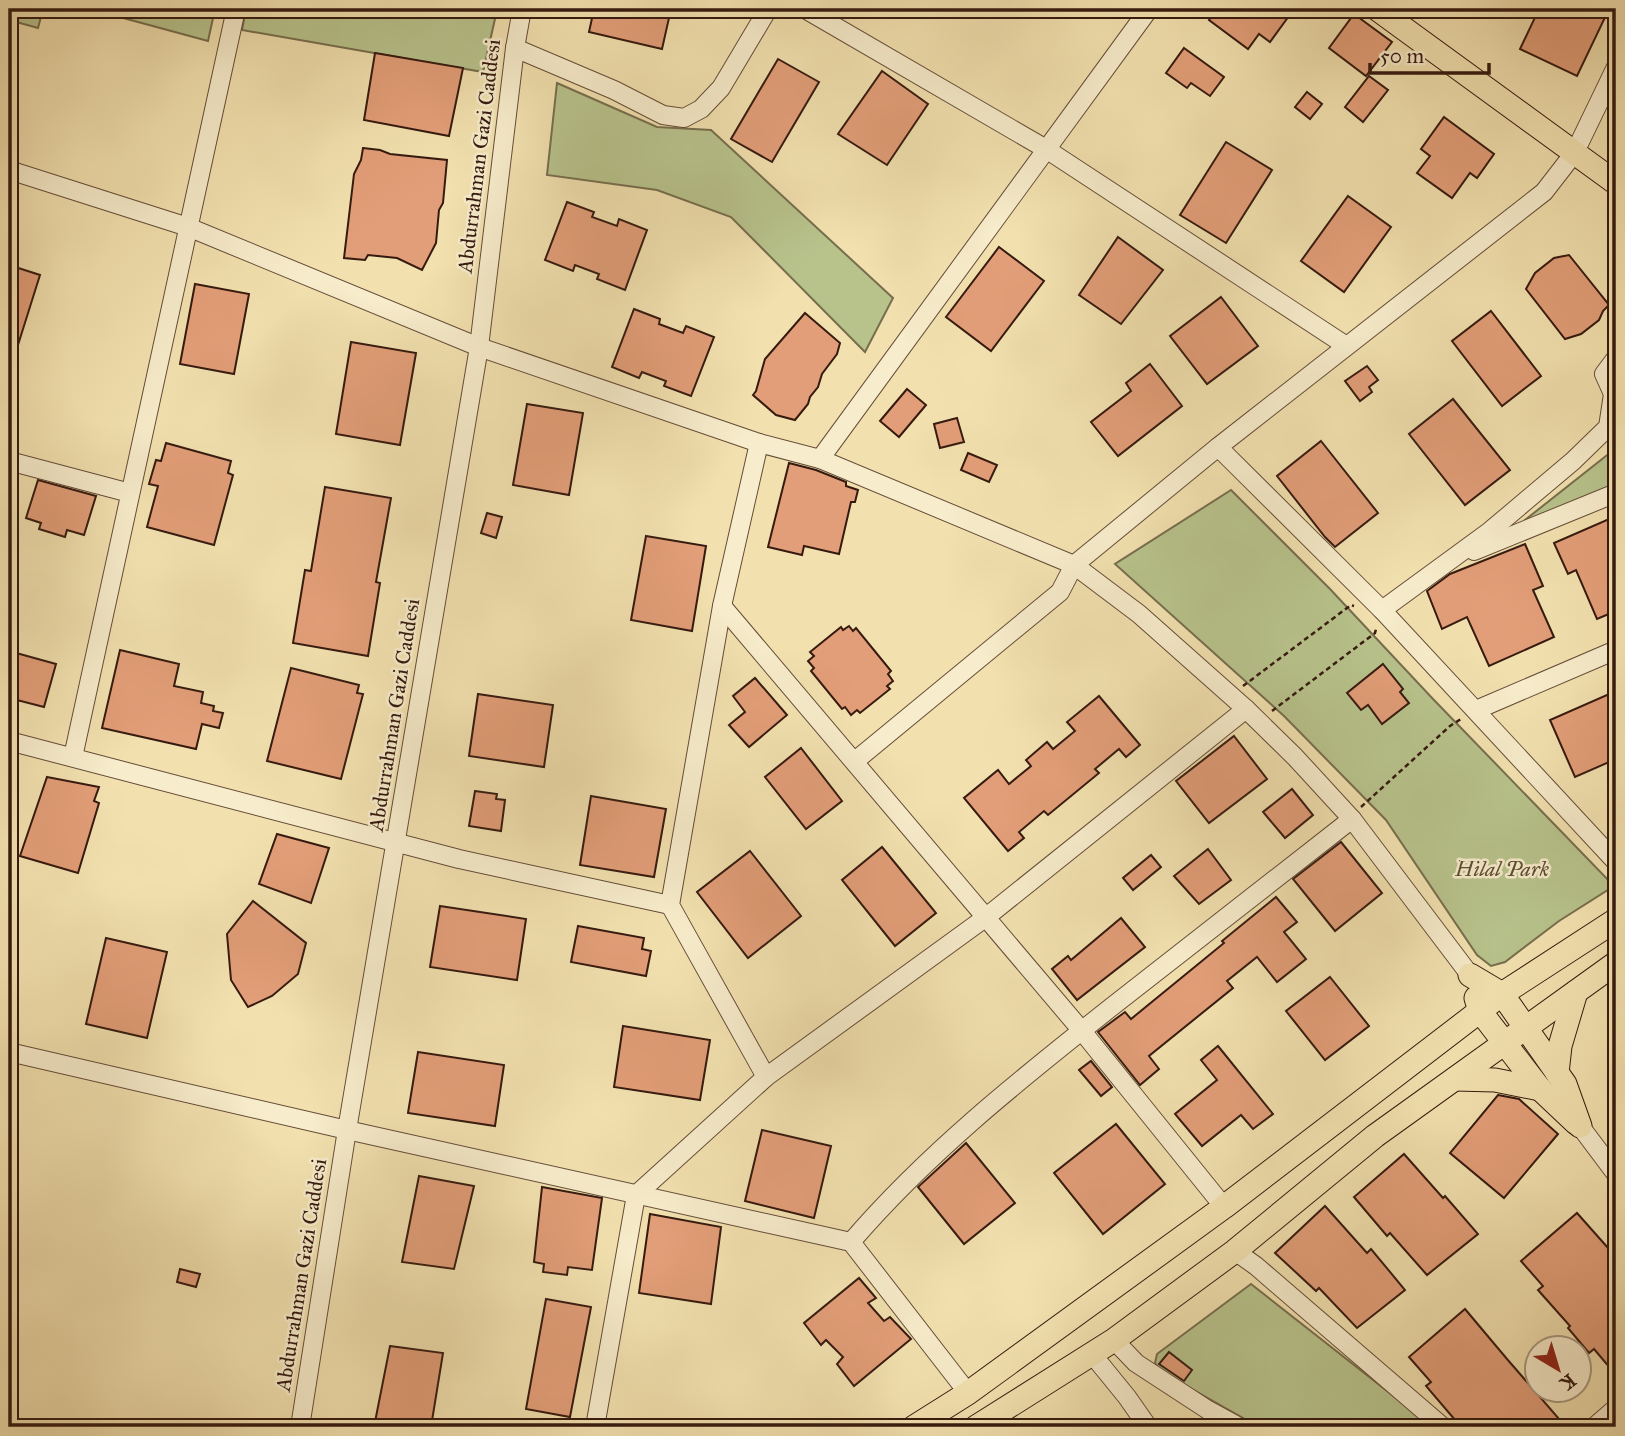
<svg xmlns="http://www.w3.org/2000/svg" width="1625" height="1436" font-family="'IM FELL Great Primer',serif">
  <rect width="100%" height="100%" fill="#f2e1af"/>
  <filter id="stains"><feTurbulence type="fractalNoise" baseFrequency=".00286" numOctaves="4"/><feColorMatrix values="0 0 0 0 .2 0 0 0 0 .09 0 0 0 0 .02 0 0 0 .5 -.17"/></filter>
  <radialGradient id="worn" r=".72"><stop offset=".6" stop-color="#630" stop-opacity="0"/><stop offset="1" stop-color="#630" stop-opacity=".3"/></radialGradient>
  <!-- green -->
  <g fill="#b8c38c" stroke="#776e4e" stroke-width="2">
    <path d="M9 9H43L38 28 9 20Z"/>
    <path d="M90 9H215L208 41Z"/>
    <path d="M246 9H494L497 10 483 72 242 30Z"/>
    <path d="M557 83 657 127 711 130 893 298 865 352 731 217 657 190 547 175Z"/>
    <path d="M1616 448V493L1533 529 1525 520Z"/>
    <path d="M1231 490 1330 589 1433 699 1614 886 1559 921 1505 962 1491 966 1477 955 1386 820 1284 716 1115 564Z"/>
    <path d="M1251 1284 1433 1427H1259L1160 1371 1155 1363 1157 1354Z"/>
  </g>
  <!-- building -->
  <g fill="#e29e78" stroke="#361a10" stroke-width="2">
    <path d="M594 9H671L662 49 589 32Z"/>
    <path d="M1217 9H1294L1270 42 1259 34 1248 49 1209 20Z"/>
    <path d="M1539 9H1609L1577 76 1520 49Z"/>
    <path d="M1354 14 1392 42 1366 76 1329 48Z"/>
    <path d="M1184 48 1224 77 1210 96 1191 83 1187 88 1166 73Z"/>
    <path d="M375 53 463 68 449 136 364 120Z"/>
    <path d="M778 59 819 82 772 162 731 139Z"/>
    <path d="M882 71 928 104 887 165 838 134Z"/>
    <path d="M1369 76 1388 90 1363 122 1345 107Z"/>
    <path d="M1307 92 1322 104 1310 119 1295 107Z"/>
    <path d="M1444 117 1494 154 1477 178 1470 173 1452 198 1417 173 1430 156 1421 149Z"/>
    <path d="M1226 142 1272 170 1226 243 1180 215Z"/>
    <path d="M363 148 380 150 390 154 447 160 443 203 439 210 436 243 422 270 397 258 368 255 365 260 344 258 354 174 361 160Z"/>
    <path d="M1348 196 1391 227 1344 292 1301 261Z"/>
    <path d="M567 202 594 212 592 217 617 226 619 219 647 230 625 290 597 279 599 274 575 265 573 271 545 260Z"/>
    <path d="M1118 237 1163 270 1121 324 1079 295Z"/>
    <path d="M999 247 1044 281 991 351 946 317Z"/>
    <path d="M1569 255 1609 305 1603 311 1599 320 1581 334 1565 339 1526 289 1535 273 1554 258Z"/>
    <path d="M9 265 40 275 12 364 9 363Z"/>
    <path d="M195 284 249 294 234 374 180 364Z"/>
    <path d="M1221 297 1258 346 1207 384 1170 336Z"/>
    <path d="M634 309 660 319 659 324 683 333 686 326 714 337 691 396 664 386 666 381 642 372 639 378 612 367Z"/>
    <path d="M1491 311 1541 376 1502 406 1452 341Z"/>
    <path d="M805 313 840 343 837 354 822 374 818 387 810 397 808 404 795 420 776 415 753 395 756 391 765 359Z"/>
    <path d="M351 342 416 353 400 445 336 434Z"/>
    <path d="M1150 364 1182 406 1118 456 1091 422 1131 391 1126 383Z"/>
    <path d="M1367 366 1378 380 1369 387 1372 392 1360 401 1345 381Z"/>
    <path d="M907 389 926 405 899 437 880 421Z"/>
    <path d="M1453 399 1510 470 1465 505 1409 434Z"/>
    <path d="M527 404 583 413 569 495 513 485Z"/>
    <path d="M957 418 964 442 940 448 934 424Z"/>
    <path d="M1321 441 1378 513 1335 547 1325 537 1277 476Z"/>
    <path d="M166 443 231 461 228 473 233 475 214 545 147 527 158 486 149 484 156 460 161 461Z"/>
    <path d="M968 453 997 465 989 482 961 470Z"/>
    <path d="M789 463 816 470 846 482V486L858 490 855 502H851L839 554 804 546 802 555 768 547Z"/>
    <path d="M38 480 96 496 84 535 67 530 65 537 39 529 41 523 26 518Z"/>
    <path d="M325 487 391 498 376 582 380 583 368 656 293 643 305 570 311 571Z"/>
    <path d="M487 513 502 517 496 538 481 533Z"/>
    <path d="M1616 516V611L1597 619 1576 570 1568 574 1554 543Z"/>
    <path d="M646 536 706 546 692 631 631 620Z"/>
    <path d="M1525 544 1543 586 1533 590 1554 637 1489 666 1467 617 1442 629 1427 591 1450 574Z"/>
    <path d="M849 626 853 631 856 628 891 671 888 674 893 681 887 686 890 689 860 713 857 710 851 715 845 707 842 709 811 671 814 668 808 661 814 656 810 652 841 627 843 630Z"/>
    <path d="M120 650 179 664 174 686 203 692 201 703 214 706 213 711 223 713 219 728 202 724 196 749 102 728Z"/>
    <path d="M9 651 56 664 44 707 9 698Z"/>
    <path d="M1383 664 1403 689 1400 692 1409 703 1382 724 1368 705 1361 710 1347 693Z"/>
    <path d="M291 668 359 685 357 693 363 694 341 779 267 761Z"/>
    <path d="M755 678 787 715 749 747 729 725 745 712 733 696Z"/>
    <path d="M1616 691V759L1575 777 1550 720Z"/>
    <path d="M478 694 553 705 544 767 469 756Z"/>
    <path d="M1099 696 1140 745 1126 757 1119 749 1095 769 1099 773 1048 815 1044 811 1019 832 1024 838 1008 851 964 798 998 770 1009 784 1031 766 1026 760 1047 742 1053 749 1075 731 1067 722Z"/>
    <path d="M1234 736 1267 779 1209 823 1176 781Z"/>
    <path d="M801 748 842 801 806 829 765 777Z"/>
    <path d="M47 777 99 787 94 801 99 803 78 873 20 856Z"/>
    <path d="M1292 789 1313 815 1285 838 1263 812Z"/>
    <path d="M475 791 497 794 496 799 505 800 501 831 469 826Z"/>
    <path d="M591 796 666 809 654 877 580 865Z"/>
    <path d="M277 834 329 848 311 903 259 884Z"/>
    <path d="M1341 842 1382 893 1335 931 1293 879Z"/>
    <path d="M882 847 936 913 895 946 842 880Z"/>
    <path d="M1208 849 1231 880 1199 904 1174 876Z"/>
    <path d="M750 851 801 916 748 958 697 892Z"/>
    <path d="M1151 855 1161 867 1133 890 1123 878Z"/>
    <path d="M1276 897 1297 922 1284 932 1306 959 1277 982 1257 957 1227 981 1233 988 1149 1056 1159 1069 1140 1085 1098 1032 1125 1012 1131 1019 1224 943 1222 941Z"/>
    <path d="M253 901 306 943 298 974 272 996 248 1007 231 980 227 934Z"/>
    <path d="M440 906 526 919 517 980 430 967Z"/>
    <path d="M1121 918 1145 947 1077 1000 1052 969 1068 956 1071 960Z"/>
    <path d="M578 926 644 938 642 949 651 951 646 976 571 962Z"/>
    <path d="M106 938 167 952 147 1038 86 1024Z"/>
    <path d="M1330 977 1369 1026 1325 1060 1286 1011Z"/>
    <path d="M623 1026 710 1040 700 1100 614 1087Z"/>
    <path d="M1218 1046 1273 1114 1253 1129 1241 1115 1202 1146 1175 1114 1217 1080 1201 1060Z"/>
    <path d="M418 1052 504 1065 495 1126 408 1113Z"/>
    <path d="M1091 1061 1112 1087 1101 1096 1079 1070Z"/>
    <path d="M1498 1095 1519 1099 1558 1134 1504 1198 1450 1153Z"/>
    <path d="M1116 1124 1165 1184 1103 1234 1054 1173Z"/>
    <path d="M762 1130 831 1146 814 1218 745 1201Z"/>
    <path d="M966 1143 1015 1203 964 1244 918 1187Z"/>
    <path d="M1404 1154 1443 1198 1445 1196 1478 1234 1427 1275 1390 1233 1387 1236 1354 1197Z"/>
    <path d="M419 1176 474 1186 454 1269 402 1262Z"/>
    <path d="M542 1187 602 1198 592 1270 568 1267 567 1275 543 1272 544 1264 534 1262Z"/>
    <path d="M1325 1206 1367 1253 1371 1249 1405 1290 1357 1328 1319 1288 1316 1291 1275 1253Z"/>
    <path d="M1577 1213 1616 1257V1375L1594 1349 1589 1353 1568 1328 1570 1326 1538 1290 1543 1286 1521 1261Z"/>
    <path d="M650 1214 721 1227 711 1304 639 1293Z"/>
    <path d="M180 1269 200 1274 196 1287 177 1282Z"/>
    <path d="M859 1278 876 1298 868 1303 884 1321 890 1317 911 1339 854 1386 837 1364 843 1357 826 1340 821 1345 804 1323Z"/>
    <path d="M546 1299 591 1307 570 1417 526 1409Z"/>
    <path d="M1465 1309 1507 1359 1566 1427H1461L1426 1386 1431 1382 1409 1357Z"/>
    <path d="M390 1346 443 1353 431 1427H374Z"/>
    <path d="M1169 1352 1192 1370 1184 1381 1159 1364Z"/>
  </g>
  <g fill="none" stroke-linecap="round" stroke-linejoin="round">
    <!-- minor casing -->
    <g stroke="#654c38" stroke-width="20">
      <g id="minor">
        <path d="M805 9 1046 149 1345 345"/>
        <path d="M515 48 614 90 663 115 684 118 701 109 721 88 768 9"/>
        <path d="M9 170 188 227 479 347 759 443 820 459 1074 565 1139 614 1246 709 1295 757 1352 819 1470 975"/>
        <path d="M759 443 722 606 670 905 766 1077"/>
        <path d="M1218 447 1382 610 1616 862"/>
        <path d="M820 459 1149 9"/>
        <path d="M9 461 130 493"/>
        <path d="M1474 551 1616 493"/>
        <path d="M722 606 1082 1031 1224 1207"/>
        <path d="M1382 610 1490 531 1573 461 1608 427 1613 394 1604 374 1616 358"/>
        <path d="M1476 710 1616 650"/>
        <path d="M9 741 459 859 670 905"/>
        <path d="M73 757 236 9"/>
        <path d="M855 761 1060 592 1074 565 1218 447 1544 192 1575 152 1616 67"/>
        <path d="M9 1052 347 1130 851 1242 968 1393"/>
        <path d="M1580 1126 1616 1174"/>
        <path d="M851 1242C928 1152 1022 1078 1114 1005 1194 943 1273 881 1352 819"/>
        <path d="M1235 1251 1256 1266 1443 1427"/>
        <path d="M1114 1340 1136 1363 1208 1410 1239 1427"/>
        <path d="M1092 1354 1127 1397 1148 1427"/>
        <path d="M300 1427 347 1130 479 347 515 48 522 9"/>
        <path d="M595 1427 636 1195 766 1077 985 918 1246 709"/>
        <path d="M1594 1427 1616 1408"/>
      </g>
    </g>
    <!-- major casing -->
    <g stroke="#361a10" stroke-width="25">
      <g id="major">
        <path d="M1377 9 1616 183"/>
        <path d="M1470 975 1502 994 1565 1084 1580 1126"/>
        <path d="M1476 998 1480 1011 1540 1089 1576 1123"/>
        <path d="M1557 1073 1560 1046 1576 992"/>
        <path d="M1455 1079 1495 1080 1540 1089"/>
        <path d="M914 1427 968 1393 1224 1207 1502 994 1616 920"/>
        <path d="M976 1427 1114 1340 1235 1251 1375 1136 1616 963"/>
      </g>
    </g>
    <!-- path -->
    <g stroke="#361a10" stroke-width="2.5" stroke-dasharray="5 3.5" stroke-linecap="butt">
      <path d="M1243 686 1351 605 1354 606"/>
      <path d="M1272 711 1375 633 1376 629"/>
      <path d="M1361 807 1450 726 1461 719"/>
    </g>
    <!-- minor -->
    <use href="#minor" stroke="#f7eccb" stroke-width="18"/>
    <!-- major -->
    <use href="#major" stroke="#f2e1af" stroke-width="23"/>
  </g>
  <g text-anchor="middle" dominant-baseline="central" stroke-width="5" stroke-linejoin="round" paint-order="stroke">
    <!-- street labels -->
    <g font-size="21" fill="#361a10" stroke="#f7eccb">
      <text transform="translate(479 156) rotate(-83)">Abdurrahman Gazi Caddesi</text>
      <text transform="translate(394 715) rotate(-81)">Abdurrahman Gazi Caddesi</text>
      <text transform="translate(301 1275) rotate(-81)">Abdurrahman Gazi Caddesi</text>
    </g>
    <!-- park labels -->
    <g font-size="21" font-style="italic" fill="#5d4d35" stroke="#f7eccb">
      <text x="1502" y="869">Hilal Park</text>
    </g>
  </g>
  <!-- margin -->
  <rect width="1625" height="1436" fill="none" stroke="#f2e1af" stroke-width="35"/>
  <rect x="10" y="10" width="1604" height="1415" fill="none" stroke="#361a10" stroke-width="3.5"/>
  <rect x="18" y="18" width="1590" height="1401" fill="none" stroke="#361a10" stroke-width="2"/>
  <!-- north arrow -->
  <g transform="translate(1558 1369) rotate(142)"><circle r="33" fill="#f7eccb" stroke="#aa9880" stroke-width="2"/>
  <path d="M0-5L12 26L0 18L-12 26Z" fill="#8f2418"/>
  <text y="-10" font-size="19" font-weight="bold" text-anchor="middle" fill="#361a10">K</text>
  </g>
  <!-- scale -->
  <path d="M1370 63v10h119v-10" fill="none" stroke="#361a10" stroke-width="3.5"/>
  <text x="1380" y="63" font-size="21" fill="#361a10" stroke="#f7eccb" stroke-width="5" paint-order="stroke">50 m</text>
  <rect width="100%" height="100%" filter="url(#stains)"/>
  <rect width="100%" height="100%" fill="url(#worn)"/>
</svg>
